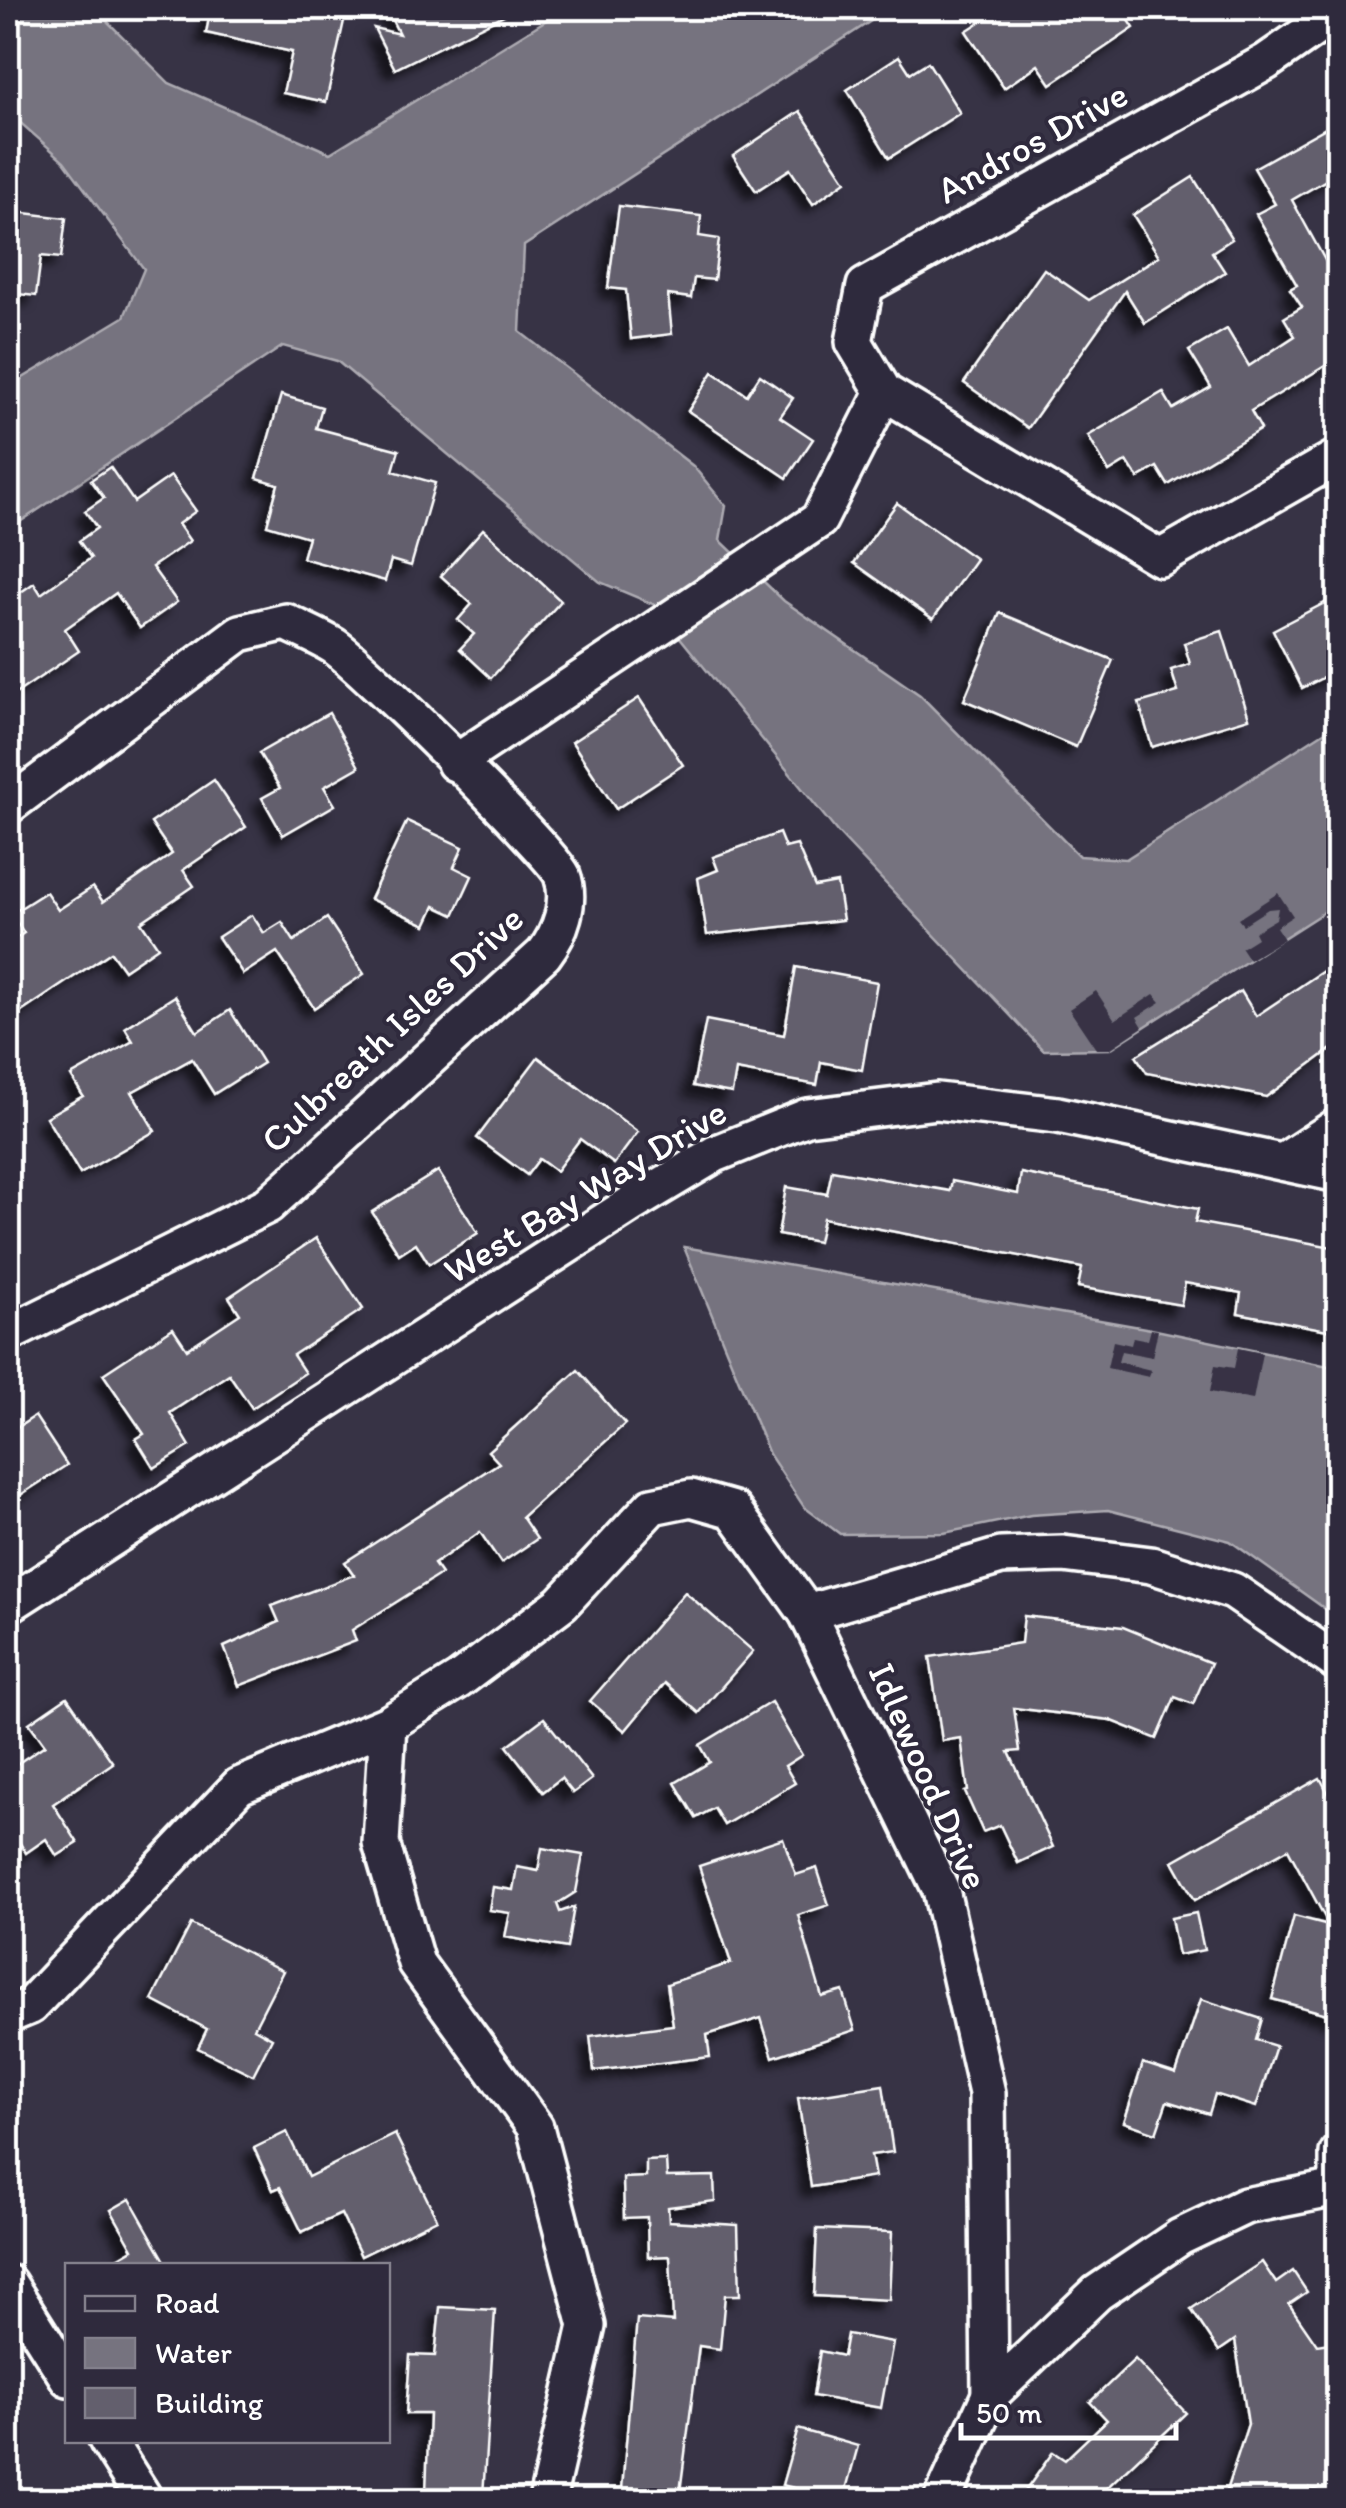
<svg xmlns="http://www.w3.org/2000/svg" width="1346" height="2508" font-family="Itim,sans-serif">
  <defs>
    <filter id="shadow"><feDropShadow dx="-9" dy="9" stdDeviation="5" flood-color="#0009"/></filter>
  </defs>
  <rect width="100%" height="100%" fill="#373345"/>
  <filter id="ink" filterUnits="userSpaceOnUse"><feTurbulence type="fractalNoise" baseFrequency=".01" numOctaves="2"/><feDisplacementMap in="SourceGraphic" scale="20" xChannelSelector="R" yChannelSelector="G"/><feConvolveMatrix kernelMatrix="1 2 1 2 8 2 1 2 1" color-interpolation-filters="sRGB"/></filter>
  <g filter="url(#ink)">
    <!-- water -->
    <g fill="#76737f" stroke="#adabb2" stroke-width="2.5">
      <path d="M8 8H94L169 83 330 153 566 8H891L524 246 520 332 693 466 726 506 720 540 784 601 920 695 1079 856 1126 859 1338 723V903L1110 1049 1043 1050 838 833 653 604 600 582 337 361 283 346 8 530V387L124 317 144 269 64 161 8 112Z"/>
      <path d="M684 1247 1151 1329 1338 1368V1618L1230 1541 1108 1510 1031 1515 944 1533 840 1534 804 1507 769 1454Z"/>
    </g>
    <!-- pier -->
    <g fill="#373345">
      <path d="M1278 893 1293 916 1276 927 1284 939 1249 960 1241 948 1257 938 1254 932 1276 919 1278 908 1268 909 1243 925 1238 919Z"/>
      <path d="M1096 991 1115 1020 1154 994 1161 1002 1137 1017 1143 1027 1110 1049H1096L1069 1009Z"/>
      <path d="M1151 1329 1158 1330 1152 1357 1121 1351 1118 1362 1151 1370 1149 1377 1107 1368 1113 1341 1131 1345 1133 1337 1148 1340Z"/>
      <path d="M1238 1348 1262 1353 1253 1400 1210 1392 1215 1365 1234 1368Z"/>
    </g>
    <!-- building -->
    <g fill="#635f6d" stroke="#fff" stroke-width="2.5" filter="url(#shadow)">
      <path d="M211 8H324L323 16 344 21 326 102 283 93 292 52 206 33Z"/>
      <path d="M386 8H518L395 69 374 28 399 34Z"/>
      <path d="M1002 8H1121L1134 28 1051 84 1038 65 1004 88 966 31Z"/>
      <path d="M899 56 910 73 928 62 960 113 889 158 847 90Z"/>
      <path d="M800 111 846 181 813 204 790 169 756 191 733 156Z"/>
      <path d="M1331 125 1338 138V173L1292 200 1338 284V358L1251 411 1261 429 1168 485 1157 467 1138 478 1127 461 1109 472 1088 436 1163 392 1173 409 1211 387 1189 351 1227 329 1249 366 1295 336 1284 318 1302 307 1290 289 1297 285 1256 214 1275 204 1254 168Z"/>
      <path d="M1193 177 1232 239 1212 252 1225 272 1145 323 1125 291 1028 428 964 383 1044 269 1089 300 1159 256 1133 215Z"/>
      <path d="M619 206 701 216 699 236 719 239 714 280 694 278 691 298 668 295 672 334 631 339 626 290 608 288Z"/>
      <path d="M8 211 66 218 61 258 41 256 36 296 8 293Z"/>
      <path d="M713 372 747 395 760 375 793 398 780 417 813 439 787 478 688 411Z"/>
      <path d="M281 395 322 407 316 428 399 450 393 471 435 483 411 566 391 560 385 581 302 558 308 537 267 525 278 484 257 478Z"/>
      <path d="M110 467 134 502 171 476 196 511 178 524 190 541 152 567 177 602 140 628 116 593 65 629 79 651 8 699V601L34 583 41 594 91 558 79 541 97 528 85 511 104 498 91 480Z"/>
      <path d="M897 503 976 559 933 619 854 563Z"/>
      <path d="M483 529 561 601 491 678 460 649 474 634 458 620 472 604 441 576Z"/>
      <path d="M1338 596V646L1327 651 1336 671 1302 688 1273 630Z"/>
      <path d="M1000 613 1113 660 1076 747 964 700Z"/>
      <path d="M1222 631 1249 718 1152 747 1139 703 1178 692 1171 670 1190 664 1184 643Z"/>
      <path d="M639 698 683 765 616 809 572 742Z"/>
      <path d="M329 713 359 767 324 787 335 805 283 835 262 798 280 788 259 753Z"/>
      <path d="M214 780 246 827 183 870 194 886 141 922 158 947 124 970 111 952 8 1021V944L24 933 11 914 46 892 58 910 93 887 103 902 172 854 151 823Z"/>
      <path d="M407 821 463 847 454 867 472 876 454 915 435 906 426 925 370 899Z"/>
      <path d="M779 833 785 848 797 845 815 887 837 883 843 920 707 935 698 878 718 870 713 857Z"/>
      <path d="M252 915 264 933 282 922 294 941 327 918 364 974 314 1008 277 952 243 974 218 937Z"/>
      <path d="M796 967 877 982 862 1070 821 1062 817 1085 736 1070 732 1093 693 1086 706 1020 784 1035Z"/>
      <path d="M1326 969 1338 989V1044L1266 1097 1147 1073 1136 1056 1241 991 1256 1016Z"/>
      <path d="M175 996 197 1032 230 1010 263 1063 214 1094 192 1059 132 1092 155 1131 80 1174 46 1117 83 1096 71 1076 133 1041 125 1028Z"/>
      <path d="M538 1057 638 1132 614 1164 580 1139 556 1171 539 1159 527 1175 477 1138Z"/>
      <path d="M832 1170 950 1191 952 1181 1018 1194 1021 1173 1198 1209 1195 1222 1338 1248V1332L1238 1313 1241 1293 1185 1283 1181 1305 1078 1287 1082 1268 823 1218 818 1242 778 1235 786 1187 827 1194Z"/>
      <path d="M438 1171 478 1233 429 1264 416 1243 399 1254 372 1212Z"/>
      <path d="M316 1238 363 1309 293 1355 305 1373 252 1408 229 1374 170 1413 190 1446 154 1468 136 1439 144 1434 103 1374 173 1328 187 1349 240 1314 229 1297Z"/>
      <path d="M578 1370 625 1424 522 1517 537 1539 501 1563 480 1532 434 1564 441 1574 352 1630 356 1641 239 1686 224 1647 279 1622 272 1606 354 1575 345 1562 499 1463 488 1451Z"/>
      <path d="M35 1416 67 1465 8 1503V1434Z"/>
      <path d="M685 1592 753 1651 699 1713 665 1683 625 1731 590 1701Z"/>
      <path d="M1024 1616 1123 1627 1211 1663 1193 1704 1175 1697 1157 1739 1110 1720 1014 1708 1020 1751 1009 1752 1053 1847 1018 1863 1000 1825 983 1832 965 1792 968 1791 961 1738 942 1741 930 1657 1021 1643Z"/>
      <path d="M67 1697 113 1763 53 1804 78 1843 57 1856 46 1839 26 1853 8 1824V1770L45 1745 29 1723Z"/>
      <path d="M771 1702 802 1755 785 1766 795 1783 724 1825 714 1808 696 1818 675 1783 710 1762 700 1745Z"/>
      <path d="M544 1718 592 1779 573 1793 561 1778 543 1792 507 1746Z"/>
      <path d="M1320 1778 1338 1811V2017L1272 1999 1294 1916 1329 1925 1288 1849 1195 1900 1173 1861Z"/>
      <path d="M783 1838 796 1875 817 1868 829 1905 798 1915 822 1997 843 1991 855 2030 773 2057 761 2018 707 2035 710 2057 594 2071 590 2036 673 2025 667 1984 731 1963 699 1866Z"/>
      <path d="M542 1848 583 1855 576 1892 557 1904 560 1912 574 1907 567 1948 505 1937 510 1913 489 1910 493 1887 513 1890 517 1867 538 1871Z"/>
      <path d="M1196 1913 1204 1950 1178 1955 1171 1918Z"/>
      <path d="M191 1924 283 1971 254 2028 272 2038 253 2075 198 2048 207 2029 152 2000Z"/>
      <path d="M1201 1999 1262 2019 1256 2040 1276 2046 1256 2107 1215 2094 1209 2114 1167 2101 1156 2133 1124 2122 1143 2063 1176 2074Z"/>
      <path d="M883 2085 893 2152 871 2155 875 2177 811 2187 798 2098Z"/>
      <path d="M287 2132 308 2177 395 2134 437 2219 361 2256 341 2214 302 2232 280 2187 273 2190 254 2148Z"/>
      <path d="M666 2160 667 2177 714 2176 715 2201 668 2207 669 2221 738 2225 740 2295H725L720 2349 699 2346 679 2500H621L637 2319 673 2322 670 2256 648 2257 647 2217 624 2218 623 2178 646 2177V2161Z"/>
      <path d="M130 2199 152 2238 168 2266H104L133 2249 111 2210Z"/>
      <path d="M817 2229 892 2232 889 2300 814 2296Z"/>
      <path d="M1262 2262 1276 2283 1293 2271 1307 2292 1289 2304 1317 2345 1336 2342 1338 2461 1328 2494 1309 2488 1305 2500H1223L1248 2424 1235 2340 1219 2351 1191 2309Z"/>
      <path d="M440 2307 495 2310 483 2496 426 2492 429 2414H406L410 2355 435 2356Z"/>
      <path d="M847 2334 893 2342 881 2408 813 2396 820 2351 843 2356Z"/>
      <path d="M1135 2359 1186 2413 1094 2500H1019L1053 2452 1065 2460 1107 2420 1090 2402Z"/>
      <path d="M798 2429 858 2446 843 2500 782 2485Z"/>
    </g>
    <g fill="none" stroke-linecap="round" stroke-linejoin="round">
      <!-- minor casing -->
      <g stroke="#fff" stroke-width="42">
        <g id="minor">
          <path d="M1338 12 1266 62 865 286 854 342 884 392 1160 558 1338 457"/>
          <path d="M455 763 819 520 884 392"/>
          <path d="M8 806 240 633 286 622C302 630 319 637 334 646 360 663 553 853 562 875 572 902 560 933 544 954L268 1205 8 1334"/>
          <path d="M1283 1162 1338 1126"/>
          <path d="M8 1605 630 1205 715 1154 807 1117 937 1101 1058 1115 1338 1174"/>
          <path d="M807 1613 1001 1556 1063 1554 1151 1565 1233 1591 1338 1663"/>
          <path d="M388 1724 381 1843 416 1963 535 2127 587 2326 547 2500"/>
          <path d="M8 2015 30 2006 239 1786 388 1724 459 1680 562 1603 652 1506 691 1498 733 1510 807 1613 941 1890 987 2093 990 2395"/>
          <path d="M1338 2153V2192"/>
          <path d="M8 2283 68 2378"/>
          <path d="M107 2440 145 2500"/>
          <path d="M942 2500 990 2395 1097 2293 1180 2237 1245 2206 1337 2188"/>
        </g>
      </g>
      <!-- minor -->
      <use href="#minor" stroke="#2f2a3d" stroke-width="35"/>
    </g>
  </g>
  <g text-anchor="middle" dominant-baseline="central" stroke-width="8" stroke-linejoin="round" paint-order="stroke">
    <!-- street labels -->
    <g font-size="38" fill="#fff" stroke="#2f2a3d">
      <text transform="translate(1032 142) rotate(-29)">Andros Drive</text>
      <text transform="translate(392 1029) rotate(-43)">Culbreath Isles Drive</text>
      <text transform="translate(585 1191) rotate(-31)">West Bay Way Drive</text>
      <text transform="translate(929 1776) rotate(66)">Idlewood Drive</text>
    </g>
  </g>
  <!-- margin -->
  <rect width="1346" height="2508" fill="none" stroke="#2f2a3d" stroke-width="40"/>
  <rect x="20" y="20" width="1306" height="2468" fill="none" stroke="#fff" stroke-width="4" filter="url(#ink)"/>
  <!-- legend -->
  <rect x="65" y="2263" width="325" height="180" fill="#2f2a3d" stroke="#827f8b" stroke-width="2.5"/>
  <rect x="85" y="2296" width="50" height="15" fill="#2f2a3d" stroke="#827f8b" stroke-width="2.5"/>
  <text x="155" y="2313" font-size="30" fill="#ffffff">Road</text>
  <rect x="85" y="2338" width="50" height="30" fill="#76737f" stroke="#827f8b" stroke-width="2.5"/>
  <text x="155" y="2363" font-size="30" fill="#ffffff">Water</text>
  <rect x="85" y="2388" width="50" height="30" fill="#635f6d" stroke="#827f8b" stroke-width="2.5"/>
  <text x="155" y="2413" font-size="30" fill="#ffffff">Building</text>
  <!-- scale -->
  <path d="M961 2423v15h215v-15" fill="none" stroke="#ffffff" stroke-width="5"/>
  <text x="976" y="2423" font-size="30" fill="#ffffff" stroke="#2f2a3d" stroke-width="8" paint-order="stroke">50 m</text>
</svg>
